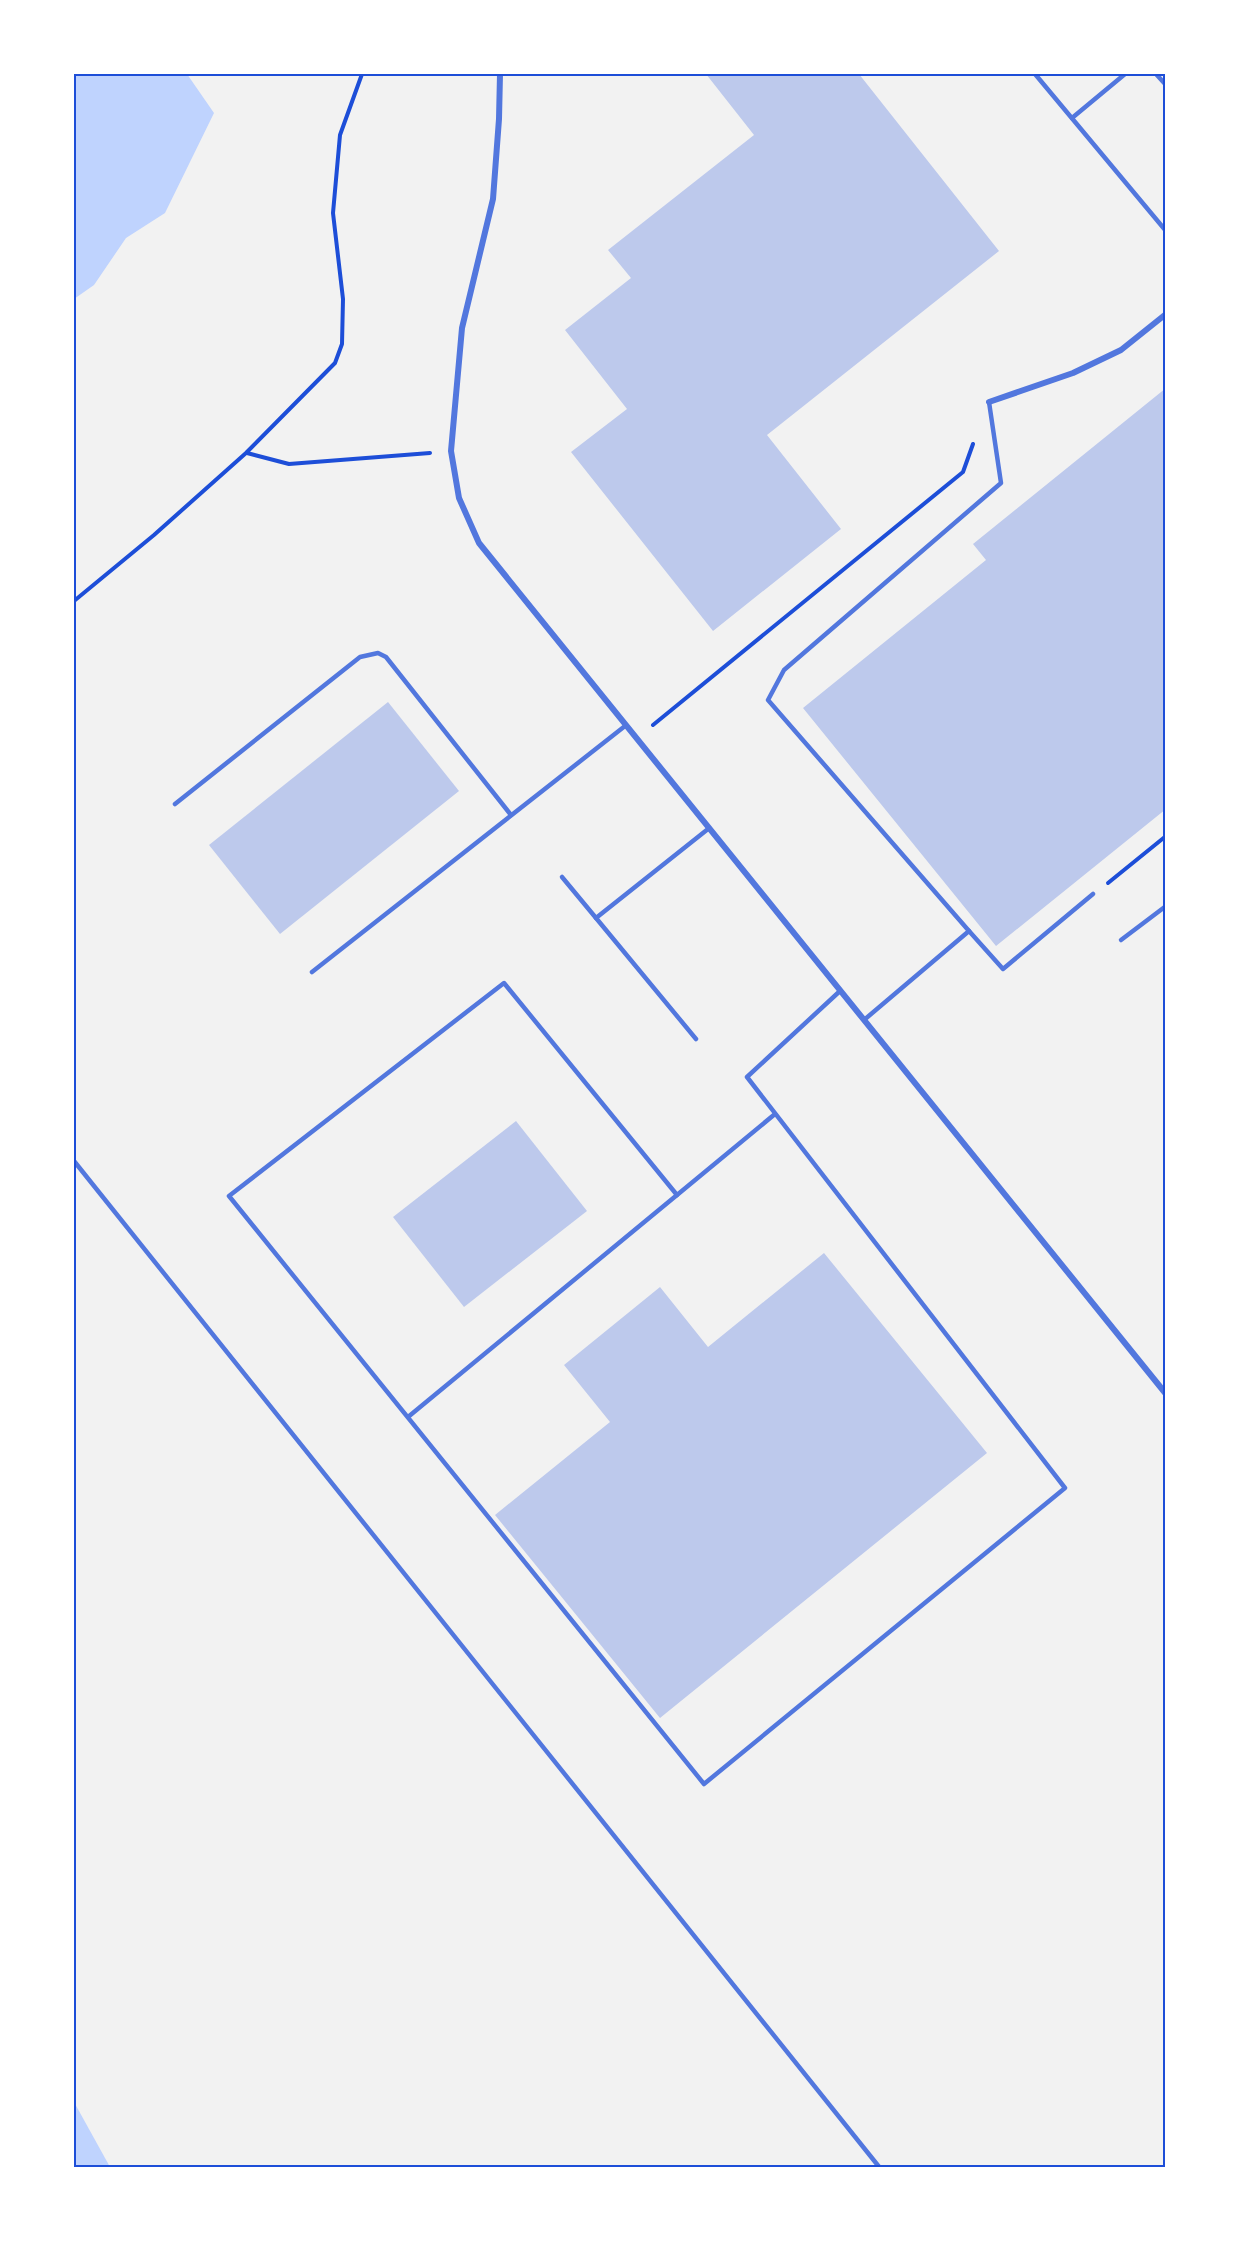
<svg xmlns="http://www.w3.org/2000/svg" width="1239" height="2241" font-family="Poppins,sans-serif">
  <rect width="100%" height="100%" fill="#f2f2f2"/>
  <!-- water -->
  <g fill="#bfd3fe">
    <path d="M74 74H187L214 113 165 213 126 238 94 285 74 299Z"/>
    <path d="M74 2102 110 2167H74Z"/>
  </g>
  <!-- building -->
  <g fill="#bdc9ec">
    <path d="M706 74H859L999 251 767 435 841 529 713 631 571 452 627 409 565 330 631 278 608 250 754 135Z"/>
    <path d="M1166 388V809L996 946 803 708 986 560 973 544Z"/>
    <path d="M388 702 459 791 280 934 209 845Z"/>
    <path d="M516 1121 587 1211 464 1307 393 1217Z"/>
    <path d="M824 1253 987 1453 660 1718 495 1515 610 1422 564 1365 660 1287 708 1347Z"/>
  </g>
  <g fill="none" stroke-linecap="round" stroke-linejoin="round">
    <!-- path -->
    <g stroke="#1d4ed8" stroke-width="4">
      <path d="M247 453 289 464 430 453"/>
      <path d="M74 601 154 535 246 453 335 363 342 344 343 299 333 213 340 135 362 74"/>
      <path d="M653 725 963 472 973 444"/>
      <path d="M1108 883 1166 836"/>
    </g>
    <!-- service -->
    <g stroke="#5277de" stroke-width="4.5">
      <path d="M1035 74 1166 231"/>
      <path d="M1156 74 1166 85"/>
      <path d="M1072 118 1125 74"/>
      <path d="M175 804 360 657 378 653 386 657 511 815"/>
      <path d="M562 877 596 918"/>
      <path d="M969 931 1003 969 1093 894"/>
      <path d="M1121 940 1166 906"/>
      <path d="M312 972 625 726"/>
      <path d="M864 1020 969 931 768 700 784 670 1001 483 989 402"/>
      <path d="M696 1039 596 918 708 829"/>
      <path d="M74 1161 880 2168"/>
      <path d="M677 1195 775 1114"/>
      <path d="M408 1417 677 1195 504 983 229 1196 704 1784 1065 1488 747 1077 840 991"/>
    </g>
    <!-- minor -->
    <g stroke="#5277de" stroke-width="6">
      <path d="M500 74 499 119 493 199 462 328 451 451 459 498 479 543 1166 1394"/>
      <path d="M989 402 1073 373 1121 350 1166 314"/>
    </g>
  </g>
  <!-- border -->
  <rect width="1239" height="2241" fill="none" stroke="#ffffff" stroke-width="150"/>
  <rect x="75" y="75" width="1089" height="2091" fill="none" stroke="#1d4ed8" stroke-width="2"/>
</svg>
